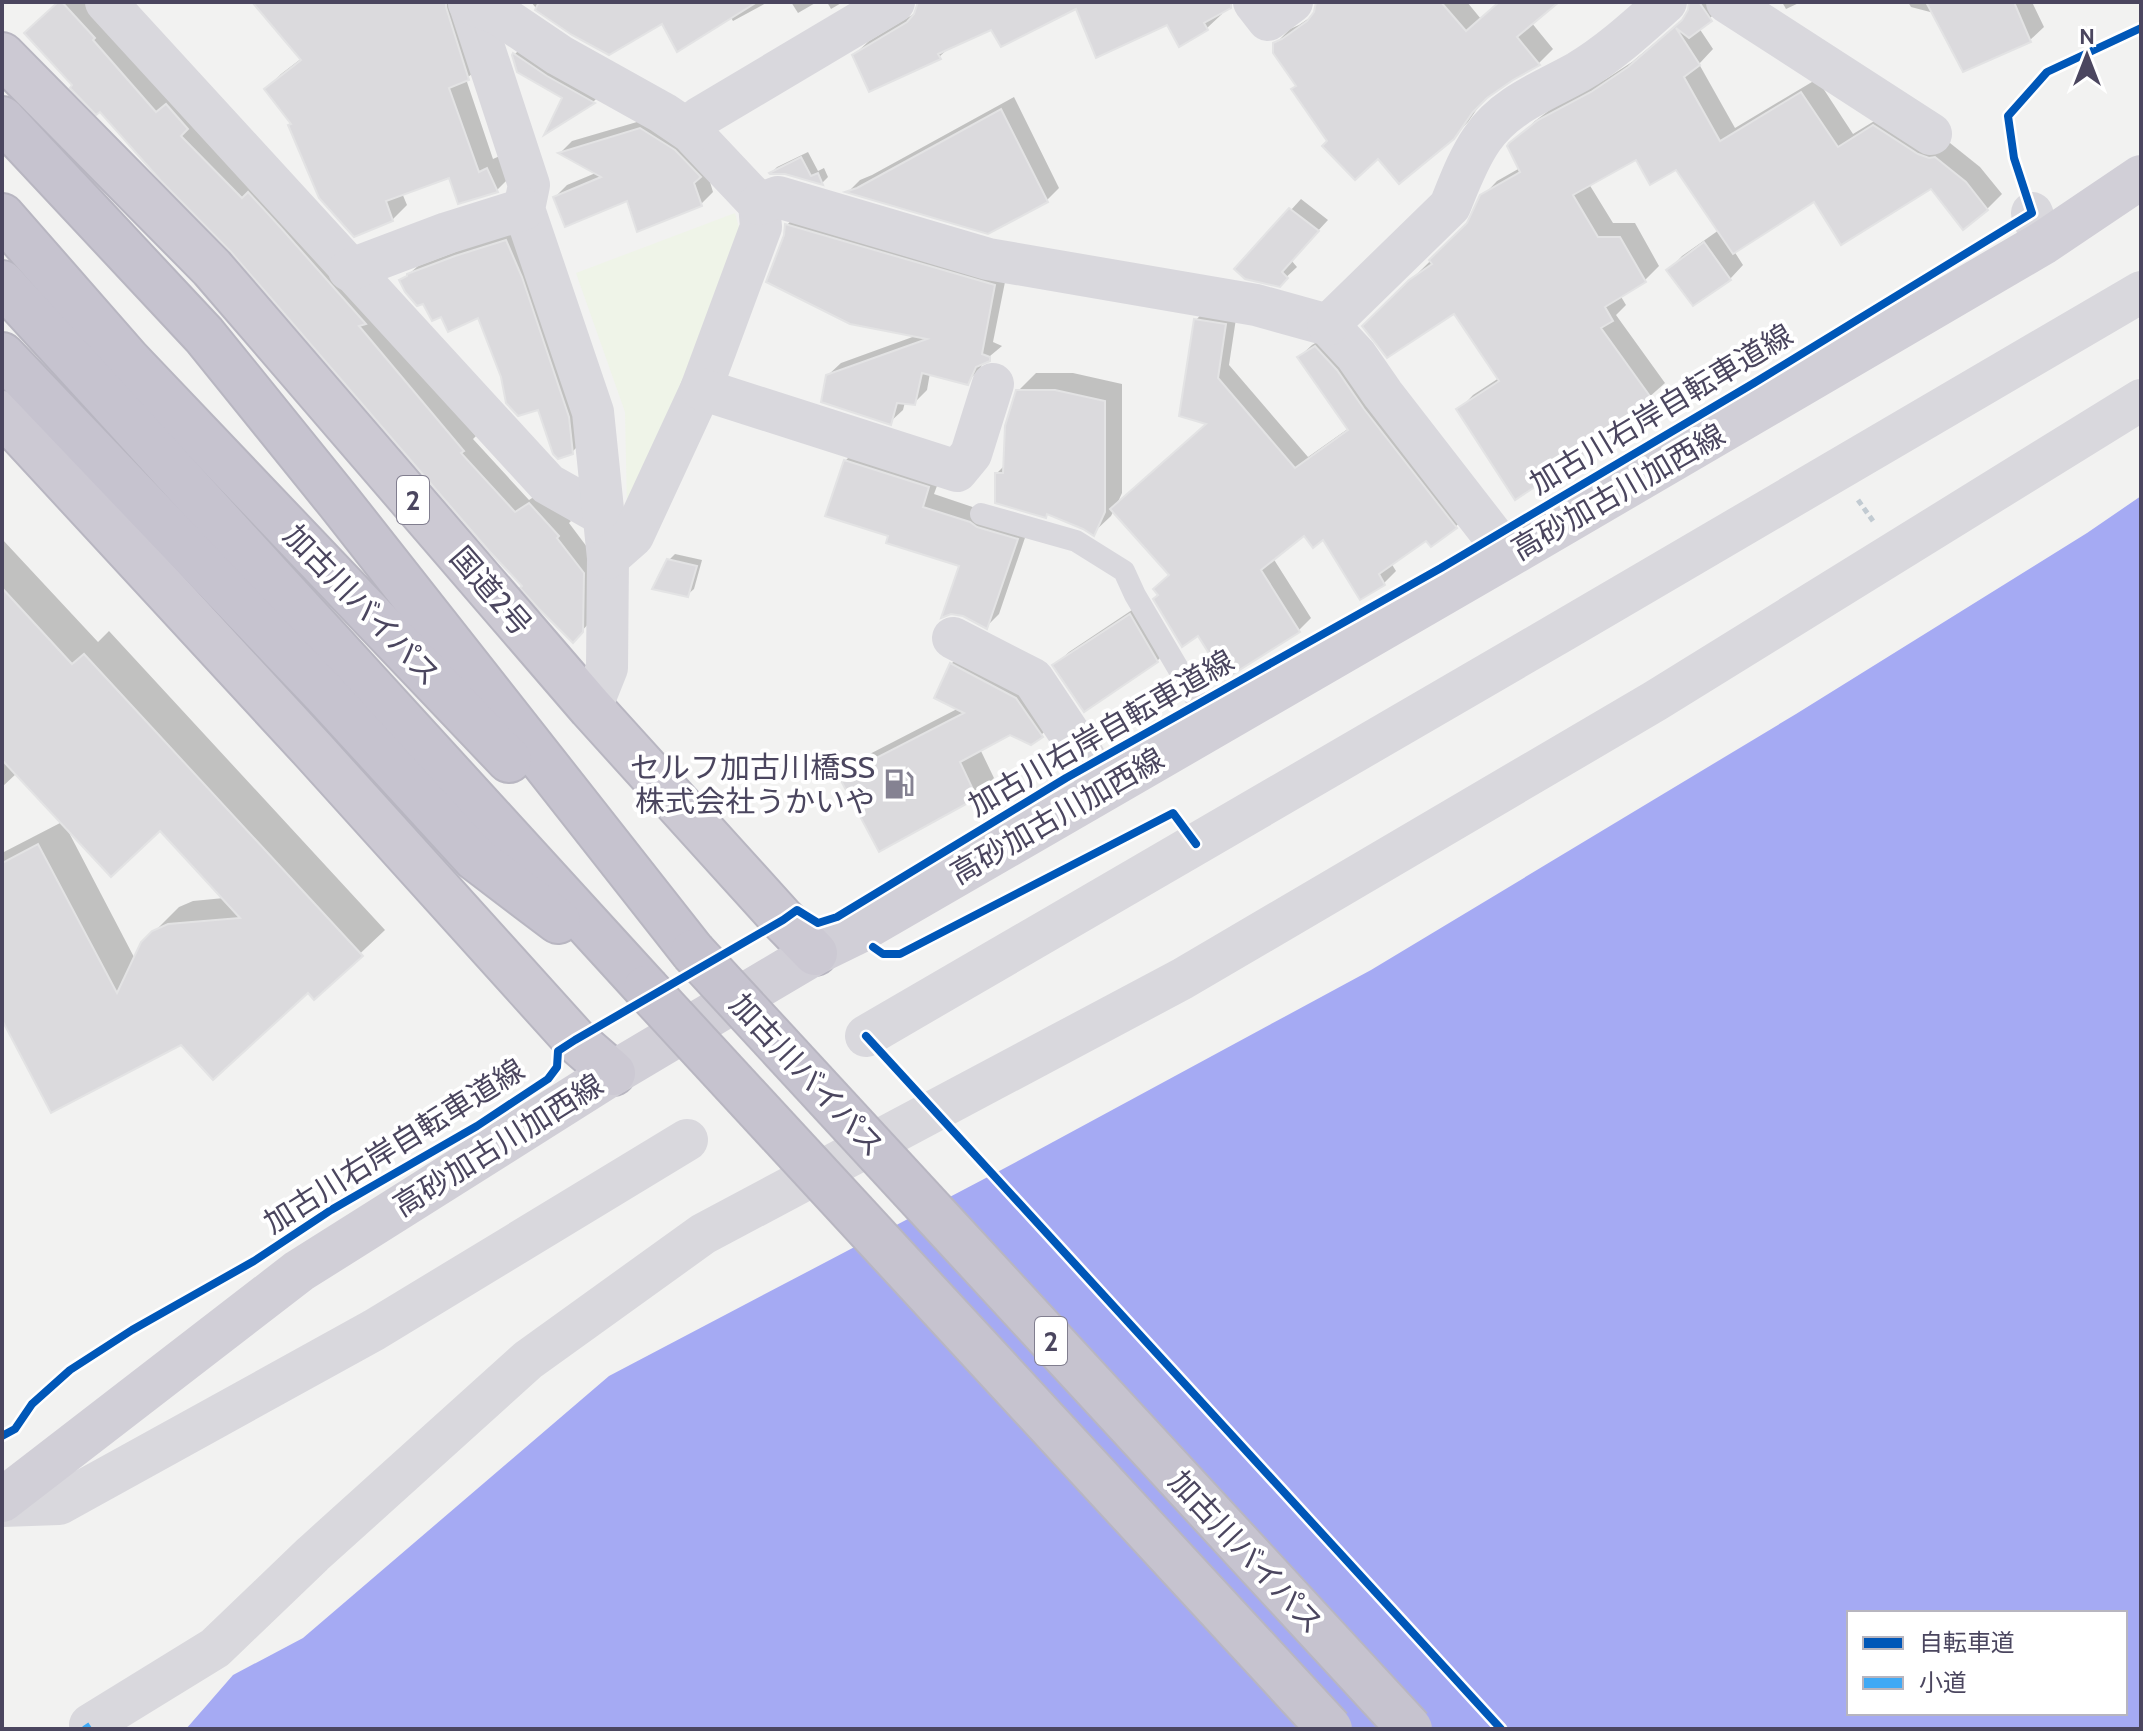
<svg xmlns="http://www.w3.org/2000/svg" width="2143" height="1731" font-family="Cabin,'Noto Sans JP',sans-serif">
  <rect width="100%" height="100%" fill="#f2f2f1"/>
  <!-- sand -->
  <path fill="#eff4e8" d="M735 213 743 242 627 510 625 412 576 273Z"/>
  <!-- water -->
  <path fill="#a5aaf3" fill-rule="evenodd" d="M2141 496V1729H186L233 1675 303 1638 609 1376 1003 1169 1371 970 1796 714 2087 533ZM1849 1613H2125V1713H1849Z"/>
  <!-- shadow -->
  <g fill="#0003" fill-rule="evenodd">
    <path d="M59 2H87L373 314 476 436 473 439 529 500 543 491 571 521 569 523 596 559V616L573 640 232 250 100 109 75 85Z"/>
    <path d="M254 2H463L483 64 466 79 493 159 502 155 511 176 497 190 450 175 402 193 407 205 392 220 293 123 266 89 281 74 302 58Z"/>
    <path d="M531 2H768L733 21 730 16 662 21 536 8Z"/>
    <path d="M791 2H817L798 13Z"/>
    <path d="M827 2H843L831 9Z"/>
    <path d="M920 2H1234L1220 11 1222 14 1207 28 1180 44 1168 23 1077 6 992 27 951 46 939 57 854 55 869 41 917 12Z"/>
    <path d="M1317 2H1467L1481 19 1500 2H1556L1531 22 1553 49 1539 63 1512 78 1486 96 1468 122 1453 137 1378 156 1330 142 1275 44 1290 29 1299 25 1315 14Z"/>
    <path d="M1691 2H1722V7L1699 28 1713 49 1699 64 1735 128 1817 79 1853 134 1889 112 1945 144 1950 143 1980 167 2002 194 1987 209 1964 227 1931 186 1815 199 1734 251 1743 265 1730 279 1669 270 1682 256 1719 230 1676 167 1637 157 1589 184 1613 223H1635L1659 266 1645 280 1620 295 1626 305 1616 315 1665 383 1639 406 1644 414 1629 428 1585 452 1459 410 1473 395 1499 378 1454 311 1364 326 1469 223 1482 197 1497 181 1520 168 1510 146 1535 121 1555 106 1606 79 1632 62 1687 16Z"/>
    <path d="M1782 2H1801L1786 9Z"/>
    <path d="M1908 2H2032L2044 27 2030 40 1964 70 1934 13 1911 7Z"/>
    <path d="M527 42 606 89 594 101 549 129 565 97 514 55Z"/>
    <path d="M1014 97 1059 188 1047 200 849 191 860 180 872 175Z"/>
    <path d="M654 117 706 169 713 192 701 204 628 198 555 197 567 185 598 172 561 152 572 141Z"/>
    <path d="M808 152 818 171 824 168 828 177 822 183 785 172H772L777 167Z"/>
    <path d="M1301 199 1328 220 1291 260 1297 267 1279 284 1237 269Z"/>
    <path d="M799 212 1007 272 993 342 1002 346 984 361 980 369 967 382 930 373 927 390 914 403 905 402 903 410 890 422 827 376 841 363 918 335 785 236 787 225Z"/>
    <path d="M519 228 585 439 572 452 539 407 503 376 479 315H442L424 302 401 281 418 266Z"/>
    <path d="M1208 307 1237 312 1229 365 1308 457 1349 428 1299 357 1312 345 1328 335 1468 515 1455 527 1427 538 1391 563 1396 571 1384 583 1361 598 1324 537 1304 534 1273 558 1311 618 1299 630 1171 574 1114 510 1111 516 1093 533 997 473 1005 465 1018 391 1036 373H1073L1122 384V493L1117 504 1209 422 1196 320Z"/>
    <path d="M858 448 941 475 934 494 1029 526 999 614 987 626 962 564 890 535 845 461Z"/>
    <path d="M2 539 98 642 109 631 385 930 314 997 308 991 182 1043 2 1016V853L62 822 17 773 2 787ZM66 827 160 828 224 898 193 901 179 907 143 943 135 959Z"/>
    <path d="M675 554 702 560 694 589 687 595 669 560Z"/>
    <path d="M1144 602 1171 647 1157 661 1055 665 1069 652Z"/>
    <path d="M970 646 1060 717 1041 735 1010 733 980 749 994 778 976 796 841 777 860 759 959 708 951 664Z"/>
  </g>
  <!-- building -->
  <g fill="#dbdadd" stroke="#e3e3e4" stroke-width="2">
    <path d="M58 2H62L95 38 93 40 156 112 166 104 188 129 181 136 242 198 248 192 281 228 366 324 359 326 464 451 461 453 515 512 529 503 559 536 557 538 584 573 583 632 573 643 538 608 520 588 522 586 489 551 231 252 161 181 100 112 96 115 70 88 72 85 24 33Z"/>
    <path d="M252 2H446V7L469 80 449 88 479 172 487 168 498 192 458 204 449 178 386 201 393 221 354 237 319 198 288 125 291 124 264 89 301 60Z"/>
    <path d="M539 2H757L677 52 662 24 609 55 572 35 535 10Z"/>
    <path d="M918 2H1231V8L1204 23 1208 30 1179 47 1167 25 1096 58 1076 9 1001 47 991 30 938 54 941 59 869 92 852 55 907 22 914 14Z"/>
    <path d="M1316 2H1441L1466 31 1499 2H1559L1517 37 1540 65 1513 80 1487 98 1473 112 1454 139 1399 184 1378 159 1355 180 1322 146 1327 141 1291 89 1296 86 1273 53V43L1282 39 1307 21 1314 12Z"/>
    <path d="M1689 2H1699L1712 21 1689 38 1676 28 1700 65 1684 77 1720 141 1801 92 1838 147 1873 125 1918 154 1929 158 1935 157 1966 182 1988 210 1963 230 1931 189 1841 245 1814 202 1733 254 1676 170 1650 185 1636 160 1573 195 1598 237H1620L1646 282 1605 307 1613 321 1601 328 1652 399 1624 420 1631 430 1617 440 1587 458 1585 454 1515 500 1456 409 1499 381 1454 314 1387 358 1362 326 1409 280 1432 264 1429 260 1467 223 1480 195 1520 172 1507 146 1509 143 1538 120 1591 92 1628 67 1682 20 1688 10Z"/>
    <path d="M1926 2H2014L2031 42 1963 72Z"/>
    <path d="M513 53 547 76 595 103 544 135 562 98 517 72 512 55Z"/>
    <path d="M1001 109 1048 202 988 234 845 192 857 188Z"/>
    <path d="M640 128 675 150 701 177 694 183 702 206 637 232 627 201 565 227 553 197 601 177 558 153Z"/>
    <path d="M801 157 811 176 818 173 823 185 785 174H770L769 173Z"/>
    <path d="M1289 208 1319 231 1282 272 1288 278 1280 287 1245 279 1234 269Z"/>
    <path d="M785 224 995 285 982 354 990 357V361L976 367 968 385 922 373 915 405 897 403 891 425 821 402 826 375 927 339 850 324 766 282 784 235Z"/>
    <path d="M506 240 522 277 569 417 573 454 558 459 553 454 538 410 518 416 506 403 501 377 478 318 448 332 441 317 432 321 423 304 417 306 405 292 399 280 407 276V274L455 256Z"/>
    <path d="M1704 242 1731 280 1693 306 1666 270Z"/>
    <path d="M1194 319 1226 324 1218 378 1295 468 1348 430 1297 357 1315 346 1337 370 1364 409 1457 528 1431 547 1426 541 1379 574 1385 585 1360 600 1323 540 1313 548 1304 536 1261 570 1300 632 1225 679 1198 636 1182 647 1153 599 1158 595 1153 589 1169 575 1110 509 1206 424 1179 416Z"/>
    <path d="M1016 390H1055L1105 401V512L1094 536 1083 529 1047 514 1046 518 995 503V473H1003L1005 426Z"/>
    <path d="M844 460 929 487 923 507 970 522 977 527 1018 539 987 629 963 616 951 614 941 618 959 566 886 543 888 536 825 516Z"/>
    <path d="M667 559 697 566 688 597 652 589Z"/>
    <path d="M2 588 72 664 84 654 363 956 314 1000 308 993 213 1080 181 1045 51 1113 2 1020V863L38 844 117 993 141 942 152 931 168 924 240 918 160 831 111 877 2 760Z"/>
    <path d="M1130 614 1158 662 1084 712 1052 665Z"/>
    <path d="M950 663 1016 698 1043 737 1031 745 1010 735 960 762 977 798 879 852 839 777 964 713 934 698Z"/>
  </g>
  <g fill="none" stroke-linecap="round" stroke-linejoin="round">
    <!-- trunk casing -->
    <g stroke="#b8b6c1" stroke-width="48">
      <g id="trunk">
        <path d="M2 55 212 268 591 708 783 920 815 953"/>
        <path d="M2 413 314 751 575 1040 613 1073"/>
      </g>
    </g>
    <!-- motorway casing -->
    <g stroke="#b8b6c1" stroke-width="48">
      <g id="motorway">
        <path d="M2 119 204 335 339 502 693 952"/>
        <path d="M2 216 128 360 509 760"/>
        <path d="M2 283 646 988"/>
        <path d="M2 355 324 693 475 858 558 921"/>
      </g>
    </g>
    <!-- path -->
    <path stroke="#c2cbd2" stroke-width="5" stroke-dasharray="6 4" stroke-linecap="butt" d="M1858 500 1873 521"/>
    <!-- service -->
    <path stroke="#d9d8dd" stroke-width="22" d="M981 514 1076 541 1124 571 1135 595 1212 726"/>
    <!-- minor -->
    <g stroke="#d9d8dd" stroke-width="42">
      <path d="M106 2 548 484 603 515"/>
      <path d="M469 2 529 185 524 209 593 412 608 558 607 668 591 708"/>
      <path d="M1254 2 1268 20 1292 2"/>
      <path d="M1727 2 1931 134"/>
      <path d="M469 3 500 15 559 55 663 113 691 132 759 204 761 227 701 389 633 536 608 558"/>
      <path d="M691 132 699 118 894 2"/>
      <path d="M759 204 778 197 988 259 1256 305 1328 325 1356 355 1383 394 1493 536 1506 557"/>
      <path d="M2032 213 2043 243"/>
      <path d="M349 270 447 233 524 209"/>
      <path d="M1328 325 1450 206C1459 184 1468 159 1482 139 1505 105 1544 91 1578 72 1610 53 1638 27 1666 2"/>
      <path d="M701 389 957 471 971 454 993 384"/>
      <path d="M953 638 1033 679 1079 748 1103 790"/>
      <path d="M866 1036 1564 630 2141 292"/>
      <path d="M2 1506 59 1504 374 1330 687 1140"/>
      <path d="M90 1725 215 1648 313 1554 528 1360 703 1234 1182 979 1655 701 2141 400"/>
    </g>
    <!-- primary -->
    <path stroke="#d1cfd7" stroke-width="44" d="M2 1500 299 1271 613 1073 815 953 858 932 1506 557 2043 243 2141 177"/>
    <!-- trunk -->
    <use href="#trunk" stroke="#ccc9d3" stroke-width="44"/>
    <!-- motorway -->
    <use href="#motorway" stroke="#c6c3cf" stroke-width="44"/>
    <!-- motorway-bridge casing -->
    <g stroke="#b8b6c1" stroke-width="48" stroke-linecap="butt">
      <g id="motorway-bridge">
        <path d="M693 952 1410 1729"/>
        <path d="M646 988 1330 1729"/>
      </g>
    </g>
    <!-- motorway-bridge -->
    <use href="#motorway-bridge" stroke="#c6c3cf" stroke-width="44"/>
    <!-- quiet -->
    <path stroke="#3fa9f5" stroke-width="6" stroke-dasharray="12 6" stroke-linecap="butt" d="M84 1729 90 1725"/>
    <!-- cycleway casing -->
    <g stroke="#fff" stroke-width="13">
      <g id="cycleway">
        <path d="M873 947 883 954H900L1173 813 1196 844"/>
        <path d="M866 1036 1501 1729"/>
        <path d="M2 1436 15 1429 32 1404 70 1370 132 1330 254 1261 331 1210 477 1126 548 1079 557 1067 558 1051 575 1040 783 920 797 910 818 923 837 917 1066 778 1441 568 1754 383 2032 213 2014 158 2008 116 2047 72 2141 28"/>
      </g>
    </g>
    <!-- cycleway -->
    <use href="#cycleway" stroke="#0057b8" stroke-width="8"/>
  </g>
  <!-- icons -->
  <defs>
    <g id="fuel-bare" transform="scale(2.4)"><path d="M-5.5-6h7V0h2V4h1.3V-2.5L3-4.5l.8-.8L6-3V5H2.5V1h-1V6h-7ZM-4.2-4.7v3.2H.2V-4.7Z" fill="#858292" stroke="#fff" stroke-width="2.5" paint-order="stroke"/></g>
  </defs>
  <g fill-rule="evenodd">
    <use href="#fuel-bare" x="899" y="784"/>
  </g>
  <g text-anchor="middle" dominant-baseline="central" stroke-width="8" stroke-linejoin="round" paint-order="stroke">
    <!-- shield labels -->
    <g fill="#fff" stroke="#817e8f" stroke-width="2">
      <rect x="397" y="476" width="32" height="48" rx="6"/>
      <rect x="1035" y="1317" width="32" height="48" rx="6"/>
    </g>
    <g font-size="28" font-weight="bold" fill="#4b465f">
      <text x="413" y="500">2</text>
      <text x="1051" y="1341">2</text>
    </g>
    <!-- street labels -->
    <g font-size="30" fill="#4b465f" stroke="#fff">
      <text transform="translate(1661 409) rotate(-31)">加古川右岸自転車道線</text>
      <text transform="translate(1618 492) rotate(-30)">高砂加古川加西線</text>
      <text transform="translate(491 591) rotate(49)">国道2号</text>
      <text transform="translate(362 605) rotate(46)">加古川バイパス</text>
      <text transform="translate(1101 733) rotate(-30)">加古川右岸自転車道線</text>
      <text transform="translate(1057 816) rotate(-30)">高砂加古川加西線</text>
      <text transform="translate(807 1075) rotate(47)">加古川バイパス</text>
      <text transform="translate(498 1145) rotate(-32)">高砂加古川加西線</text>
      <text transform="translate(394 1146) rotate(-32)">加古川右岸自転車道線</text>
      <text transform="translate(1246 1552) rotate(47)">加古川バイパス</text>
    </g>
    <!-- poi labels -->
    <g font-size="30" fill="#4b465f" stroke="#fff" text-anchor="end">
      <text x="875" y="767">セルフ加古川橋SS<tspan x="875" dy="34">株式会社うかいや</tspan></text>
    </g>
  </g>
  <!-- border -->
  <rect width="2143" height="1731" fill="none" stroke="#4b465f" stroke-width="8"/>
  <!-- legend -->
  <rect x="1847" y="1611" width="280" height="104" fill="#ffffff" stroke="#b7b5bf" stroke-width="2"/>
  <rect x="1863" y="1637" width="40" height="12" fill="#0057b8" stroke="#b7b5bf" stroke-width="2"/>
  <text x="1919" y="1651" font-size="24" fill="#4b465f">自転車道</text>
  <rect x="1863" y="1677" width="40" height="12" fill="#3fa9f5" stroke="#b7b5bf" stroke-width="2"/>
  <text x="1919" y="1691" font-size="24" fill="#4b465f">小道</text>
  <!-- north arrow -->
  <g transform="translate(2087 56)" stroke="#ffffff" stroke-width="6" paint-order="stroke">
  <path d="M0-6L14 30L0 20L-14 30Z" fill="#4b465f"/>
  <text y="-12" font-size="22" font-weight="bold" text-anchor="middle" fill="#4b465f">N</text>
  </g>
</svg>
